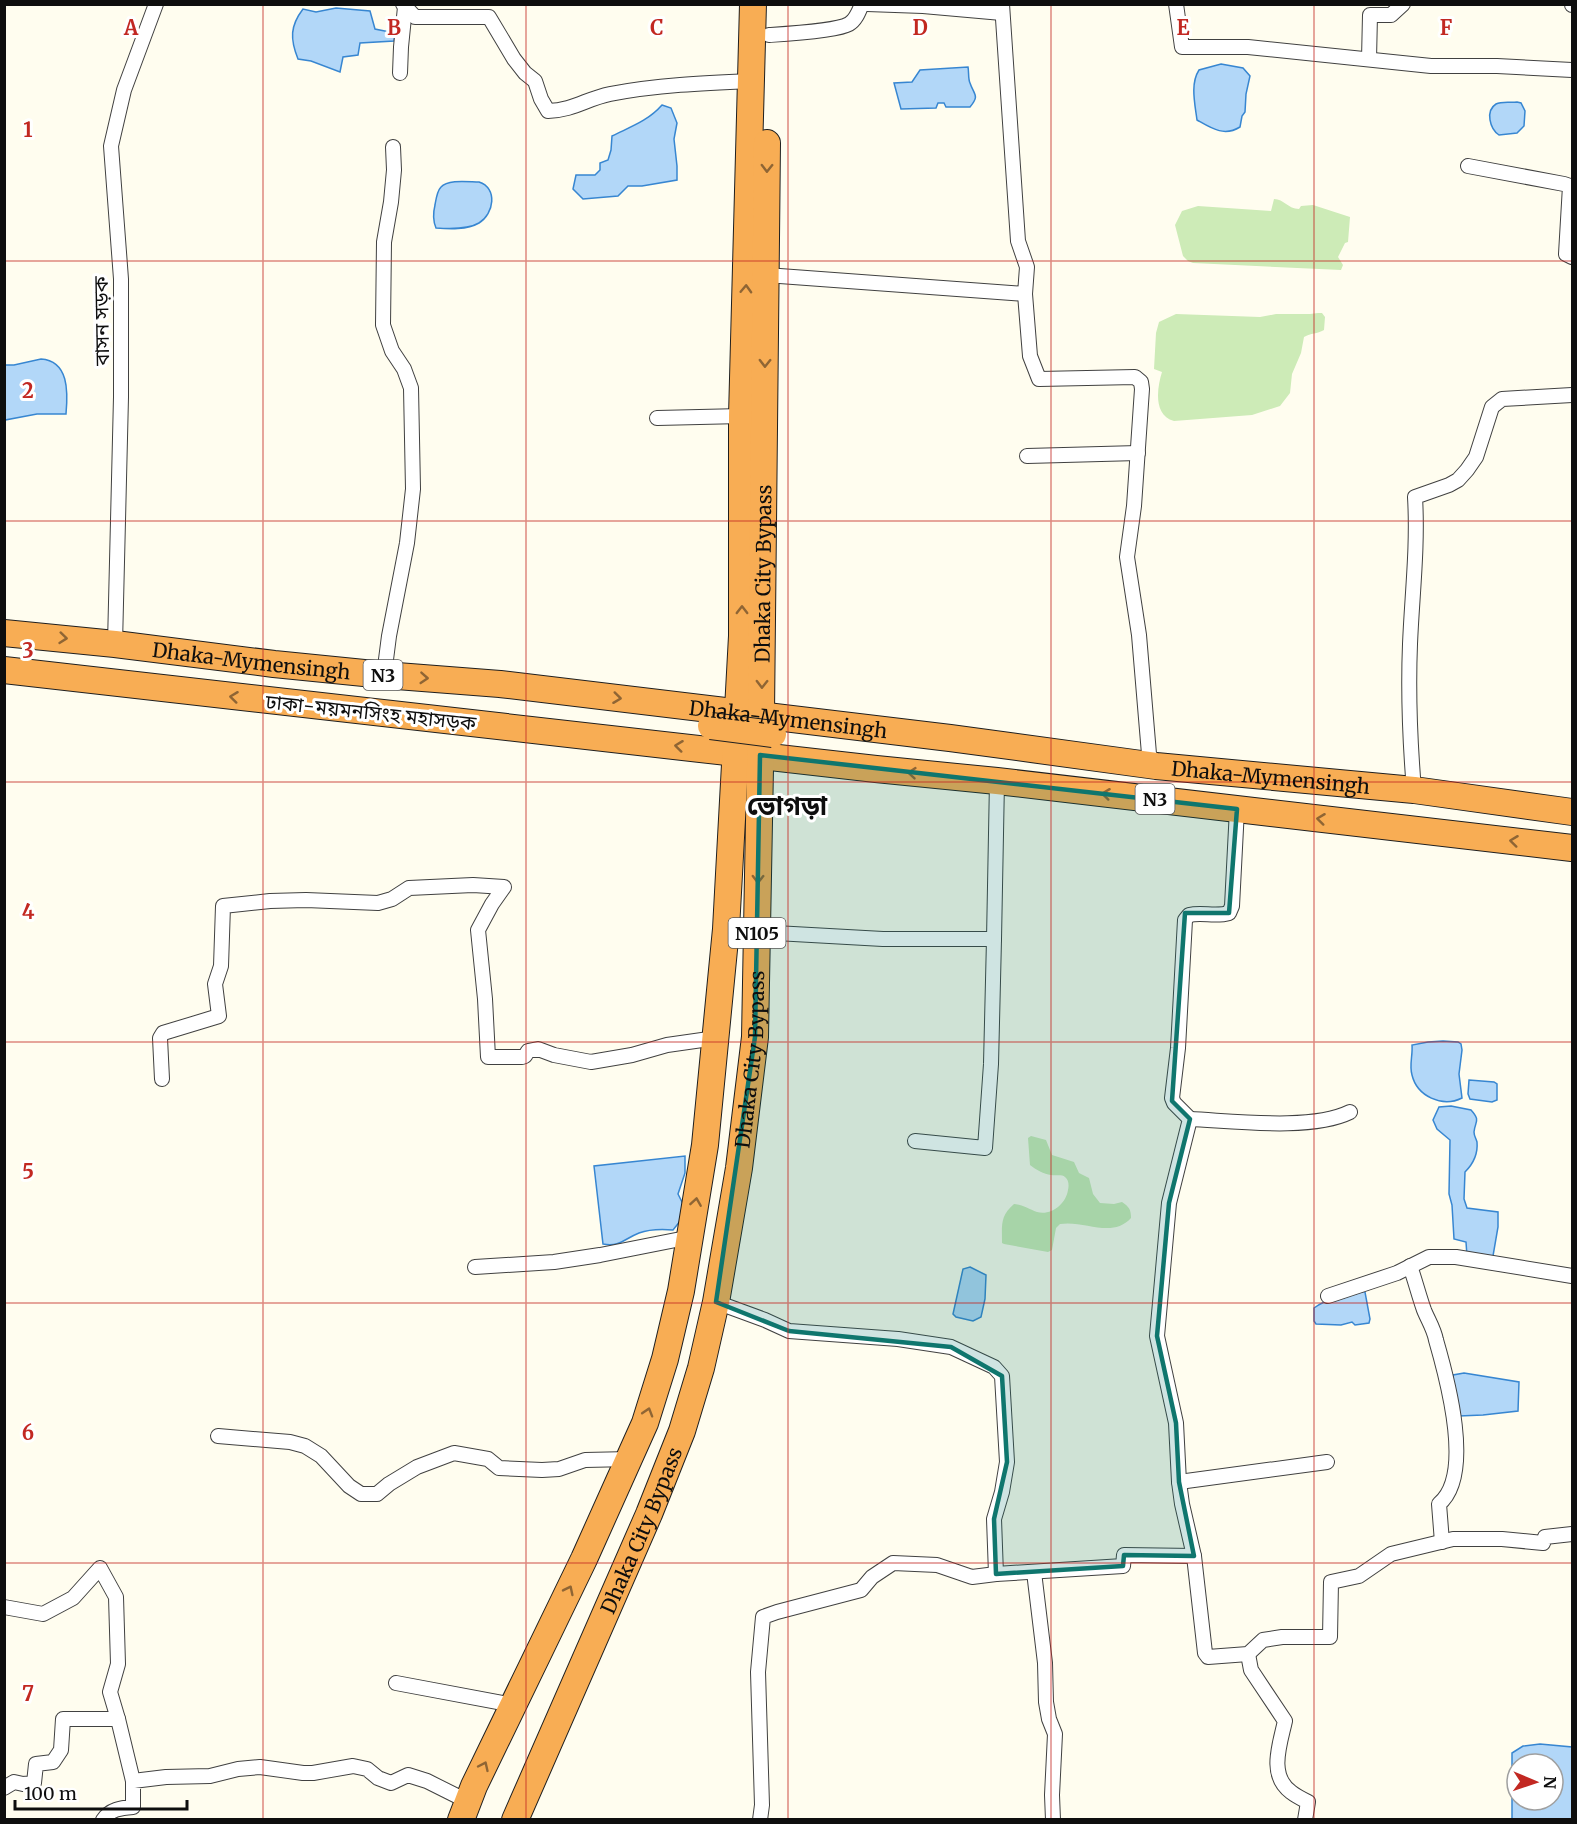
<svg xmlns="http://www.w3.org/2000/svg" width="1577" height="1824" font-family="Merriweather,'Noto Sans Bengali',serif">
  <rect width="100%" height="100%" fill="#fffdef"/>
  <!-- green -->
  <g fill="#cdebb7">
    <path d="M1274 199C1284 199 1288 209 1299 209L1301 206 1313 205 1350 217 1348 242 1345 243 1338 257 1343 265 1341 270 1193 263 1188 261 1183 256 1175 225 1182 211 1198 206 1271 211Z"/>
    <path d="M1318 313H1322L1325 317 1324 330C1317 334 1311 333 1304 337L1301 353 1292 374 1290 393 1280 406 1252 415 1174 421C1153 415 1157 388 1162 372L1154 369 1156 333 1159 322 1176 314 1260 317 1276 314H1310Z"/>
    <path d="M1031 1136 1046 1140 1052 1155 1074 1162 1079 1173 1089 1178 1093 1194 1100 1203 1114 1204 1122 1202C1129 1207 1131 1209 1131 1218 1112 1239 1085 1220 1060 1224L1056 1228 1052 1250 1048 1252 1004 1244 1002 1243C1002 1225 1000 1216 1014 1204 1023 1205 1029 1209 1037 1212 1051 1216 1066 1204 1068 1190 1069 1186 1069 1180 1065 1177 1062 1174 1056 1176 1051 1175 1044 1174 1036 1170 1030 1165L1028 1138Z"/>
  </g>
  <!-- water -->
  <g fill="#b2d7f8" stroke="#3786d1" stroke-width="1.5" fill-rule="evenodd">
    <path d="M336 8 370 11 375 29 395 33 394 41 360 43 358 55 343 57 340 72 311 61 298 59C290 39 290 26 303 9L316 12Z"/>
    <path d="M1221 64 1243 68 1250 76 1246 94 1245 112 1242 116 1240 127C1224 137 1211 128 1197 120 1195 104 1190 84 1199 70Z"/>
    <path d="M968 67C969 72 968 79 970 83 974 95 980 95 970 107H946L944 103H938L936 108 901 109 894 83 912 82 920 70Z"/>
    <path d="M1517 102 1521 103 1525 111 1524 126 1517 133 1499 135C1490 129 1485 111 1496 104 1502 101 1510 103 1517 102Z"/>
    <path d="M662 105 671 108 677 123 674 139 677 166V180L642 186H628L618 196 583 199 573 189 576 175H595L600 170V163L608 160 611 150 612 136C630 127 648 121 662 105Z"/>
    <path d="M479 182C498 188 494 214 479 223 467 230 449 229 436 228 433 221 433 213 435 205 436 199 437 191 441 187 448 179 469 182 479 182Z"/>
    <path d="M41 359C69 361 68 392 66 414H37L5 420V365H14Z"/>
    <path d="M1443 1041 1458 1042 1461 1044 1462 1050 1459 1074 1462 1098C1442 1108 1417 1096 1412 1075 1409 1065 1413 1055 1412 1045L1428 1042Z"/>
    <path d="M1469 1080 1494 1082 1497 1084V1100L1492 1102 1470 1099 1468 1094Z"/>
    <path d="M1451 1106 1471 1110C1481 1121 1475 1121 1474 1132 1474 1136 1476 1138 1477 1142 1478 1153 1473 1164 1465 1172L1464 1199 1467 1208 1498 1212V1227L1493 1256H1467L1466 1242 1454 1239 1452 1205 1449 1194 1450 1140 1437 1129 1433 1120 1439 1107Z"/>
    <path d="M685 1156V1173L678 1194 684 1206 681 1220 673 1230C661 1229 650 1229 639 1233 624 1239 620 1247 603 1244L594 1166Z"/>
    <path d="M970 1267 986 1275 985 1299 981 1317 973 1321 956 1317 953 1314 963 1269Z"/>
    <path d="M1361 1291 1365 1292 1370 1319 1369 1323 1355 1325 1352 1322 1341 1325 1316 1324 1314 1321V1308C1328 1298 1345 1295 1361 1291Z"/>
    <path d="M1464 1373 1519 1382 1518 1411 1483 1415 1459 1416 1452 1379 1453 1375Z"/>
    <path d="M1540 1744 1572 1747V1819H1512V1753L1523 1746ZM1517 1764H1553V1800H1517Z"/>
  </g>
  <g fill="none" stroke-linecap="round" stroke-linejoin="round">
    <!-- street casing -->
    <g stroke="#414141" stroke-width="16">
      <g id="street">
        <path d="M403 4 415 17H489L514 59 525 73 535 81 541 99 548 111C574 110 586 99 610 94 656 85 704 83 752 81"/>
        <path d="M867 4 923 6 1002 13"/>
        <path d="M1176 4 1182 47H1248L1431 66H1497L1572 70"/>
        <path d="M1572 4V5"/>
        <path d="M769 35C785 34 837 31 849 24 856 20 859 11 862 4"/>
        <path d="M1369 59 1370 15H1391L1403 4"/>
        <path d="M400 73 401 47 405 7"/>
        <path d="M1468 166 1564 184 1570 186 1566 254 1572 257"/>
        <path d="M766 275 1025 294 1027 267 1018 241 1002 4"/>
        <path d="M1025 294 1030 356 1039 379 1135 377 1141 382 1142 389 1134 506 1127 557 1139 635 1149 754 1156 766"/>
        <path d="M657 418 742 416"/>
        <path d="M1027 456 1138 453"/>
        <path d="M115 644 121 397V279L111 146 124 90 156 4"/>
        <path d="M384 675 389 636 407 543 413 489 411 388 404 369 392 351 383 325 384 242 391 202 394 170 393 147"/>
        <path d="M1414 790C1410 742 1408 693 1410 644 1412 595 1418 547 1415 497L1449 485 1458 480 1467 470 1476 457 1492 407 1502 399 1572 395"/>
        <path d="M1237 809 1232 906 1229 913C1216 917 1202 912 1189 915L1185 920 1178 1048 1172 1098 1174 1103 1190 1119 1169 1203 1157 1336 1176 1423 1179 1482 1182 1504 1194 1556 1205 1653 1208 1657 1248 1654 1263 1640 1282 1637H1330L1331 1582 1359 1576 1391 1554 1453 1539H1502L1543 1543 1545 1537 1572 1534"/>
        <path d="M757 932 883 939H994L997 781"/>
        <path d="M162 1079 160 1038 163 1033 219 1016 215 984 221 966 223 906 270 901 306 900 378 903 392 899 409 888 473 885 504 887 492 904 478 930 485 999 488 1057H522L525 1056 528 1051 538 1049 554 1055 591 1062 632 1055 667 1045 716 1038"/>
        <path d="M1190 1119C1234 1121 1311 1131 1350 1112"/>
        <path d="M915 1141 985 1148 991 1064 994 939"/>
        <path d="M1410 1266C1415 1280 1419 1296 1424 1310 1428 1320 1434 1329 1436 1340 1447 1378 1474 1475 1439 1504L1442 1542"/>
        <path d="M475 1267 554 1262 600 1255 691 1237"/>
        <path d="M1328 1296 1397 1273 1429 1257H1456L1572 1276"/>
        <path d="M716 1302 765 1320 789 1331 898 1339 951 1347 994 1367 1002 1376 1007 1462 1002 1492 994 1519 996 1574"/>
        <path d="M218 1436 290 1442 305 1446 321 1456 349 1486 361 1494H377L389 1484 417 1467 454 1453 488 1459 499 1468 542 1470 559 1469 585 1460 630 1459"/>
        <path d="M1179 1482 1327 1462"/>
        <path d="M1034 1572 1045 1663 1046 1702 1049 1719 1055 1734 1052 1795 1053 1820"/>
        <path d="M4 1607 43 1614 73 1598 100 1568 116 1597 118 1664 110 1692 118 1719"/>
        <path d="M1248 1654 1251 1670 1285 1721C1280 1744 1268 1775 1291 1792 1296 1796 1302 1799 1308 1802L1305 1820"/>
        <path d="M396 1683 513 1705"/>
        <path d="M4 1788 14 1782 23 1784 34 1783 36 1764 53 1762 61 1750 63 1719H118L133 1781"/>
        <path d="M103 1820C110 1809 121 1808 133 1807V1781L166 1777 210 1776 238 1769 260 1767 303 1773H313L353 1766 367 1769 378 1778 391 1783 408 1775 427 1781 469 1802"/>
        <path d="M760 1820 762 1805 758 1672 763 1617 777 1612 861 1590 872 1577 893 1563 937 1565 972 1577 996 1574 1123 1566 1124 1555 1194 1556"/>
      </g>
    </g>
    <!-- highway casing -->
    <g stroke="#1f1f1f" stroke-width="28">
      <g id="highway">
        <path id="s1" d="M4 633 115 644 274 664 384 675 500 684 950 738 1156 766 1414 790 1572 812"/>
        <path d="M4 670 876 769 997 781 1572 848"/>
        <path d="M461 1820 474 1786 584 1559 645 1423 665 1359 681 1291 705 1145 726 929 742 636V416L753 4"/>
        <path id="s2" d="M515 1820 649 1514 682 1431 701 1368 716 1302 739 1168 755 1037 761 714 767 143"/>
      </g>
    </g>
    <!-- street -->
    <use href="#street" stroke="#fff" stroke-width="14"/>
    <!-- highway -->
    <use href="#highway" stroke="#f8ad54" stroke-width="26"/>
    <!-- highway-bridge casing -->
    <g stroke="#1f1f1f" stroke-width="28" stroke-linecap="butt">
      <path id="highway-bridge" d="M711 726 773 734"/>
    </g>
    <!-- highway-bridge -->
    <use href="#highway-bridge" stroke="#f8ad54" stroke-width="26"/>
  </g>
  <!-- one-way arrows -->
  <defs><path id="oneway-chevron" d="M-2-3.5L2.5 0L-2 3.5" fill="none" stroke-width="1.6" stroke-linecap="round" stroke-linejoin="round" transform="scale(1.5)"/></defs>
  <g stroke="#8f6534">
    <use href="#oneway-chevron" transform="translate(767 168) rotate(91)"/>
    <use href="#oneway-chevron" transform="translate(746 289) rotate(-88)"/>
    <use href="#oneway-chevron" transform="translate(765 363) rotate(91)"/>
    <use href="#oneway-chevron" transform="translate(742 610) rotate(-90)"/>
    <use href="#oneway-chevron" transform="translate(63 638) rotate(6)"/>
    <use href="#oneway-chevron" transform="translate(424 678) rotate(4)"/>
    <use href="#oneway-chevron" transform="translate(762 684) rotate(91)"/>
    <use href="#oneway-chevron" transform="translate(234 697) rotate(-173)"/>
    <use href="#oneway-chevron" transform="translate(617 698) rotate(7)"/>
    <use href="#oneway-chevron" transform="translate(679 746) rotate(-173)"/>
    <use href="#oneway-chevron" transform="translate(912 773) rotate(-175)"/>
    <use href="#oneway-chevron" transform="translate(1106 794) rotate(-173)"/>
    <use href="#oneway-chevron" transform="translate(1321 819) rotate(-173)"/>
    <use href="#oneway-chevron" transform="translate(1514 841) rotate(-173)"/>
    <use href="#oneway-chevron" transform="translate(758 879) rotate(91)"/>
    <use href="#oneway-chevron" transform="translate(696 1202) rotate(-81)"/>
    <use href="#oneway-chevron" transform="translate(648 1412) rotate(-73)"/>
    <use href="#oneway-chevron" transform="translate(569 1590) rotate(-64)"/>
    <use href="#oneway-chevron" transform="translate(484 1766) rotate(-65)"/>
  </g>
  <!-- marked area -->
  <path fill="#0f766e" fill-opacity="0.2" stroke="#0f766e" stroke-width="4.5" stroke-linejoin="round" d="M760 755 1237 809 1229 913H1185L1172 1101 1190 1119 1169 1203 1157 1336 1176 1423 1179 1482 1194 1556 1124 1555 1123 1566 996 1574 994 1519 1007 1462 1002 1376 951 1347 789 1331 716 1302 755 1037Z"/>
  <!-- grid -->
  <path fill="none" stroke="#c22822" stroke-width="1.5" stroke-opacity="0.55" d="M263 4V1820M526 4V1820M788 4V1820M1051 4V1820M1314 4V1820M4 261H1572M4 521H1572M4 782H1572M4 1042H1572M4 1303H1572M4 1563H1572"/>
  <g text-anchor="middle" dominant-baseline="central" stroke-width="6" stroke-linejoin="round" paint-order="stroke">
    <!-- shield labels -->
    <g fill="#fff" stroke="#565656" stroke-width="1.5">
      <rect x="363.5" y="660" width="39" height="30" rx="4.5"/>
      <rect x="1135.5" y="784" width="39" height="30" rx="4.5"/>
      <rect x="728.5" y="918" width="57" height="30" rx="4.5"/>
    </g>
    <g font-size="18" font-weight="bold" fill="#0e0e0e">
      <text x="383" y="675">N3</text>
      <text x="1155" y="799">N3</text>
      <text x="757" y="933">N105</text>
    </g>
    <!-- street labels -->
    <g font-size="20" fill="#0e0e0e" stroke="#fff">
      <text transform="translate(101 321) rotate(-91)">বাসন সড়ক</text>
      <text stroke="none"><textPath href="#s2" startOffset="1288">Dhaka City Bypass</textPath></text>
      <text stroke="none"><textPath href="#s1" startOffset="249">Dhaka-Mymensingh</textPath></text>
      <text transform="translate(371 712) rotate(6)">ঢাকা-ময়মনসিংহ মহাসড়ক</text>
      <text stroke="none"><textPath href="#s1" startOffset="789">Dhaka-Mymensingh</textPath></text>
      <text stroke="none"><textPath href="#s1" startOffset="1275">Dhaka-Mymensingh</textPath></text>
      <text stroke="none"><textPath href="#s2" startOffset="802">Dhaka City Bypass</textPath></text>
      <text stroke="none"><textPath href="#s2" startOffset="316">Dhaka City Bypass</textPath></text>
    </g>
    <!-- district labels -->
    <g font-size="26" font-weight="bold" fill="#0e0e0e" stroke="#fff">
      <text x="787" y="805">ভোগড়া</text>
    </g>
  </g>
  <g font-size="20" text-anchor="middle" font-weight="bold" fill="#c22822" stroke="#fff" stroke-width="6" stroke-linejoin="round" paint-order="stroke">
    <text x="131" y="35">A</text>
    <text x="394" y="35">B</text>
    <text x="657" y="35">C</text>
    <text x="920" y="35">D</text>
    <text x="1183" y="35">E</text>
    <text x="1446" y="35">F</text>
    <text x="28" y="137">1</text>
    <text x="28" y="398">2</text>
    <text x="28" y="658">3</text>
    <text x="28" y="919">4</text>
    <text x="28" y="1179">5</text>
    <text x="28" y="1440">6</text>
    <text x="28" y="1701">7</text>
  </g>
  <!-- border -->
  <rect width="1577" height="1824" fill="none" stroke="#0e0e0e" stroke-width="12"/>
  <!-- north arrow -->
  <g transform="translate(1535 1782) rotate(92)"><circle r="28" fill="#ffffff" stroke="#9f9f9f" stroke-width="1.5"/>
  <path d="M0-4.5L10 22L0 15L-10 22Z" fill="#c22822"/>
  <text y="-9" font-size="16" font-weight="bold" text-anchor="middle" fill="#0e0e0e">N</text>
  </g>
  <!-- scale -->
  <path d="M15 1800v9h172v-9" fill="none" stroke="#0e0e0e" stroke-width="3"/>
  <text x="24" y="1800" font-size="18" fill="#0e0e0e" stroke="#ffffff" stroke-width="4.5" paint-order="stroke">100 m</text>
</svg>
